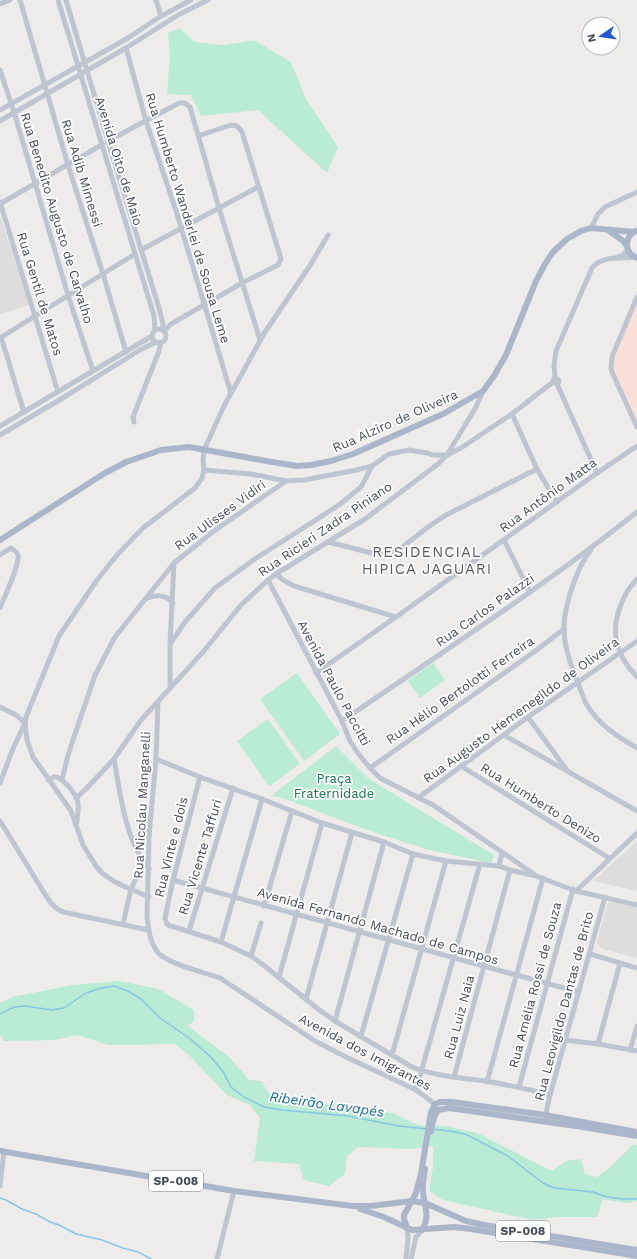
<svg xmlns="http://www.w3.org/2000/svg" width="637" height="1259" font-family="'Work Sans',sans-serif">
  <rect width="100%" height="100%" fill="#eeebeb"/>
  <!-- education -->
  <g fill="#dfdddc">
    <path d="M0 217 2 221 29 305 0 314Z"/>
    <path d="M637 841V891L593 881Z"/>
    <path d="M610 902 637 907V958L602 949 599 946 597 942 607 905Z"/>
  </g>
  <!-- medical -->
  <path fill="#f9e1da" d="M637 300V422L615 372 613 365 614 359Z"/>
  <!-- green -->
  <g fill="#baebd4">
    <path d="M180 28 194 42 225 45 254 40 291 62 306 99 338 147 327 173 258 110 201 116 191 95 167 94 170 56 168 33Z"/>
    <path d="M433 663 445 680 420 698 408 681Z"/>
    <path d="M297 673 340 734 304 761 260 699Z"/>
    <path d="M268 719 300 764 269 786 237 741Z"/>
    <path d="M336 746 369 779 494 855 491 863 429 850 373 832 280 797 271 796Z"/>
    <path d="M120 981 158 989 194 1010V1022L187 1025 230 1058 249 1080 261 1081 268 1092 307 1103 332 1104 393 1113 418 1125 445 1126 477 1133 552 1171 566 1161 581 1159 585 1174 597 1177 609 1168 634 1144 637 1145V1201L626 1203 603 1199 597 1217H560L533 1220 443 1200 429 1191 433 1167V1146L410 1149 358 1147 347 1156 345 1174 329 1186 304 1180 299 1164 254 1161 260 1118 250 1105 227 1095 191 1057 175 1044 109 1045 77 1035 54 1040 4 1041 0 1035V1003L12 997 73 985Z"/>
  </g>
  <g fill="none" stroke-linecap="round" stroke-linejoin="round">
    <!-- stream -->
    <g stroke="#88c6e7" stroke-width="1.5">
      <path d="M0 1014 14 1007 25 1006 52 1010 64 1008 86 993 101 988 114 986 128 991 141 999 160 1018 189 1038 211 1057 224 1073 231 1087 244 1097 264 1107 282 1110 348 1116 399 1126 427 1129"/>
      <path d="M432 1129 450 1131 465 1134 508 1156 543 1183 554 1188 593 1192 607 1197 623 1199H637"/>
      <path d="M0 1198 6 1200 22 1209 36 1214 50 1222 59 1225 76 1234 102 1240 123 1248 138 1252 151 1259"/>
    </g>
    <!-- minor -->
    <g stroke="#bfc5d0" stroke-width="5">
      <path d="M20 0 68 165 103 274 126 352"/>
      <path d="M58 0 154 316 155 330"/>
      <path d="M66 0 111 151 159 308 163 324 162 330"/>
      <path d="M156 0 161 16"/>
      <path d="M0 4 10 0"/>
      <path d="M126 48 146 121 177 214 231 393"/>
      <path d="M0 70 14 112 68 295 93 371"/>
      <path d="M0 110 128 38 161 16 191 0"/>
      <path d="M0 121 126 48 178 15 208 0"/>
      <path d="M108 141 179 103H185L190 107 219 208 260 340"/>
      <path d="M0 202 58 392"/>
      <path d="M0 204 103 144"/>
      <path d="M591 228 598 214 605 207 637 192"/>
      <path d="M141 250 258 187"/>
      <path d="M616 258 623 255 628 250"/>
      <path d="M637 297 612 357 611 369 612 372 637 427"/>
      <circle cx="159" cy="336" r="7"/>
      <path d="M164 331 171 324 242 283 278 265 281 259 242 132C239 127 237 125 231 125L198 136"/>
      <path d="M1 337 24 412"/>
      <path d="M0 338 135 254"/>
      <path d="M555 378 554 365 556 351 592 268C602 255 621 259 636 257"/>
      <path d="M557 384 597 473"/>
      <path d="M512 414 537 469 557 502"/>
      <path d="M134 422 133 417 159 351 161 342"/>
      <path d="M0 426 152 336"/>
      <path d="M0 435 61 399 140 350 156 342"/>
      <path d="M204 470 251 474 286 481 304 480 357 470 372 466 389 454 409 450 427 453 433 455H447L461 448 512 414 553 382 554 378H556L558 379 559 382 557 384 553 382"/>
      <path d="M504 540 530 592"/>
      <path d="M328 542 376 554 386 555 392 554 400 549 428 527 446 515 537 469"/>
      <path d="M591 550C577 566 563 609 564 630 564 650 574 672 581 691 583 695 584 701 587 705 598 724 618 737 637 748"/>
      <path d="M0 555 11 548C14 551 17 551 18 555 20 565 4 597 0 608"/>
      <path d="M276 574 283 580 294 586 396 617"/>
      <path d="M637 579C623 593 613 619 616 639 619 654 627 667 637 677"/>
      <path d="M268 580 342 721 350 741 357 752 370 768 380 778 433 805 534 874"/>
      <path d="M145 599C156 594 165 594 173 603"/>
      <path d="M170 644 185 622 215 588 255 559 339 505 361 487 372 466"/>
      <path d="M316 673 396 617 597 473 637 446"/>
      <path d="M170 688V644L174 563"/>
      <path d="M158 703 156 759 149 836 147 917C149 929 149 940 156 950 163 963 204 972 220 978L315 1041 346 1057 416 1090 431 1101 436 1107"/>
      <path d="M0 707 16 715 25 723 27 740 33 757 71 811 83 845 96 866 102 873 112 880 121 885 149 897"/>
      <path d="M528 717 566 769"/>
      <path d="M342 721C441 653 543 587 637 512"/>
      <path d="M504 735 637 811"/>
      <path d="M114 759C119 786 122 813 132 839 136 850 142 859 149 869"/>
      <path d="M156 759 200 777 262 799 322 823 384 842 413 854 446 861 499 866 510 870 536 876 576 891 637 905"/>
      <path d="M461 766 609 858"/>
      <path d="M370 768 534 652 564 629"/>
      <path d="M200 777 173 880 165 918 166 922 168 925 221 942 251 956 266 967 318 1009 335 1021 412 1067C435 1076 461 1078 486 1081 507 1085 529 1089 550 1095"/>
      <path d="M48 780C50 779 52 778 54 777 63 776 76 795 78 802 79 809 77 816 77 822"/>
      <path d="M62 780 68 755 95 675 115 637 174 563 214 531 286 481"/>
      <path d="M0 783 12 751 25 723 26 717 59 636 97 580 117 555 143 528 195 488 202 478 204 470 203 460 204 450 224 406 265 332 311 264 328 235"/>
      <path d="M76 798 86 789 114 759 141 720 203 652 241 605 268 580 276 574 365 519 438 464 447 455 476 407 483 391"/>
      <path d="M418 798 528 717 637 641"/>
      <path d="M0 821 48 899C52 905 56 909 63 912L148 930"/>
      <path d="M499 866 502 853"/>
      <path d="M173 880 516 975 579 992"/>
      <path d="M576 891 637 833"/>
      <path d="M264 906 292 811"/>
      <path d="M123 924 131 889 144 862"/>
      <path d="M189 931 233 788"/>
      <path d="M221 942 262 799"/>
      <path d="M590 954 637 968"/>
      <path d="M251 956 261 923"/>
      <path d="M279 977 322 823"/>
      <path d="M306 999 352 833"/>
      <path d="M335 1021 384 842"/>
      <path d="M361 1036 413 854"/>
      <path d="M565 1040 598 1044 637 1051"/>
      <path d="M598 1044 620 963"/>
      <path d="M630 1050 637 1026"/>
      <path d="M392 1055 446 861"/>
      <path d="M454 1077 510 870"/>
      <path d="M487 1082 543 878"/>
      <path d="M519 1087 573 889"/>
      <path d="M416 1090 480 864"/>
      <path d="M545 1118 550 1095 605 897"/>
      <path d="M0 1186 4 1151"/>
      <path d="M217 1259 234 1191"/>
      <path d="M406 1259 408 1238 407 1228"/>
      <path d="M411 1259 416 1237 422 1230"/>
    </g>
    <!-- major -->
    <g stroke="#abb6ca" stroke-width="6">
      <path d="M609 231 622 240 626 245"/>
      <path d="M635 231C624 238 624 253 637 258"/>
      <path d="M0 540 105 473 126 462 161 450 189 447 272 462 297 466 311 465 331 461 353 454 443 414 483 391 494 376 506 355 536 281 545 264 553 252 567 239 581 231 591 228 634 232"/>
      <path d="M431 1132C432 1124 433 1117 438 1110L449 1108 576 1126 637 1136"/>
      <path d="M0 1151 234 1191 353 1206H371L412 1201 425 1203 466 1221 484 1225 637 1250"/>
      <path d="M360 1209 384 1217 412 1230 454 1227 471 1229 637 1256"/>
      <path d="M407 1228 404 1219V1215L416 1193 421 1174 431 1112 435 1104 440 1102H452L545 1115 637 1132"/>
      <path d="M422 1230C431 1214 424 1208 423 1192 422 1184 424 1177 425 1169"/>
    </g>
  </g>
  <g text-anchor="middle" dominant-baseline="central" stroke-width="3.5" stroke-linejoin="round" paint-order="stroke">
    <!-- shield labels -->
    <g fill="#fff" stroke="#7d8289" stroke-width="1">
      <rect x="149" y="1171" width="54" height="20" rx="3"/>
      <rect x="496" y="1221" width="54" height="20" rx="3"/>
    </g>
    <g font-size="12" font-weight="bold" fill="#454c57">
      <text x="176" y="1181">SP-008</text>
      <text x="523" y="1231">SP-008</text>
    </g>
    <!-- street labels -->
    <g font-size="13" fill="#454c57" stroke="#fff">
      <text transform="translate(119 161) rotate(73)">Avenida Oito de Maio</text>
      <text transform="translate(82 173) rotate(73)">Rua Adib Mimessi</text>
      <text transform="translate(57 218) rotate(73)">Rua Benedito Augusto de Carvalho</text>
      <text transform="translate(188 218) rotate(73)">Rua Humberto Wanderlei de Sousa Leme</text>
      <text transform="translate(40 294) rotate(73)">Rua Gentil de Matos</text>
      <text transform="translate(395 421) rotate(-24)">Rua Alziro de Oliveira</text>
      <text transform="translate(548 495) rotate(-36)">Rua Antônio Matta</text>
      <text transform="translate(220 515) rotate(-36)">Rua Ulisses Vidiri</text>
      <text transform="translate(325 529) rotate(-34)">Rua Ricieri Zadra Piniano</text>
      <text transform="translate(485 610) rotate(-35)">Rua Carlos Palazzi</text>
      <text transform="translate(334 683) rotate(62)">Avenida Paulo Paccitti</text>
      <text transform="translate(460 690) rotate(-35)">Rua Hélio Bertolotti Ferreira</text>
      <text transform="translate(521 710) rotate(-36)">Rua Augusto Hemenegildo de Oliveira</text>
      <text transform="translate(541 803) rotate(32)">Rua Humberto Denizo</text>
      <text transform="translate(142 805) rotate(-87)">Rua Nicolau Manganelli</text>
      <text transform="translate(171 847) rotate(-76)">Rua Vinte e dois</text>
      <text transform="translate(200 857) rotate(-73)">Rua Vicente Taffuri</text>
      <text transform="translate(378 926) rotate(16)">Avenida Fernando Machado de Campos</text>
      <text transform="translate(535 985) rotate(-75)">Rua Amélia Rossi de Souza</text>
      <text transform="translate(564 1006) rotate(-75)">Rua Leovigildo Dantas de Brito</text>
      <text transform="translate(459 1017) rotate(-75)">Rua Luiz Naia</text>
      <text transform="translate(365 1052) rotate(28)">Avenida dos Imigrantes</text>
    </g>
    <!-- park labels -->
    <g font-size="13" fill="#1a7453" stroke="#fff">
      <text x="334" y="778">Praça<tspan x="334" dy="15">Fraternidade</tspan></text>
    </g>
    <!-- water labels -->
    <g font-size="14" font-style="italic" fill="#126d9d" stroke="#fff">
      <text transform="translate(327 1104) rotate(8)">Ribeirão Lavapés</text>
    </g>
    <!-- quarter labels -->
    <g font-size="15" letter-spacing="1" fill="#585b60" stroke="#fff">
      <text x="427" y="552">RESIDENCIAL<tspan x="427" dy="17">HIPICA JAGUARI</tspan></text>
    </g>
  </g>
  <!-- north arrow -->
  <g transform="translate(601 36) rotate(257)"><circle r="19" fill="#ffffff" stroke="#b5b7bc"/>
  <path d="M0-3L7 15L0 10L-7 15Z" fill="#2056d3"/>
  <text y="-6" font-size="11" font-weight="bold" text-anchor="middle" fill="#454c57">N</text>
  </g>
</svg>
